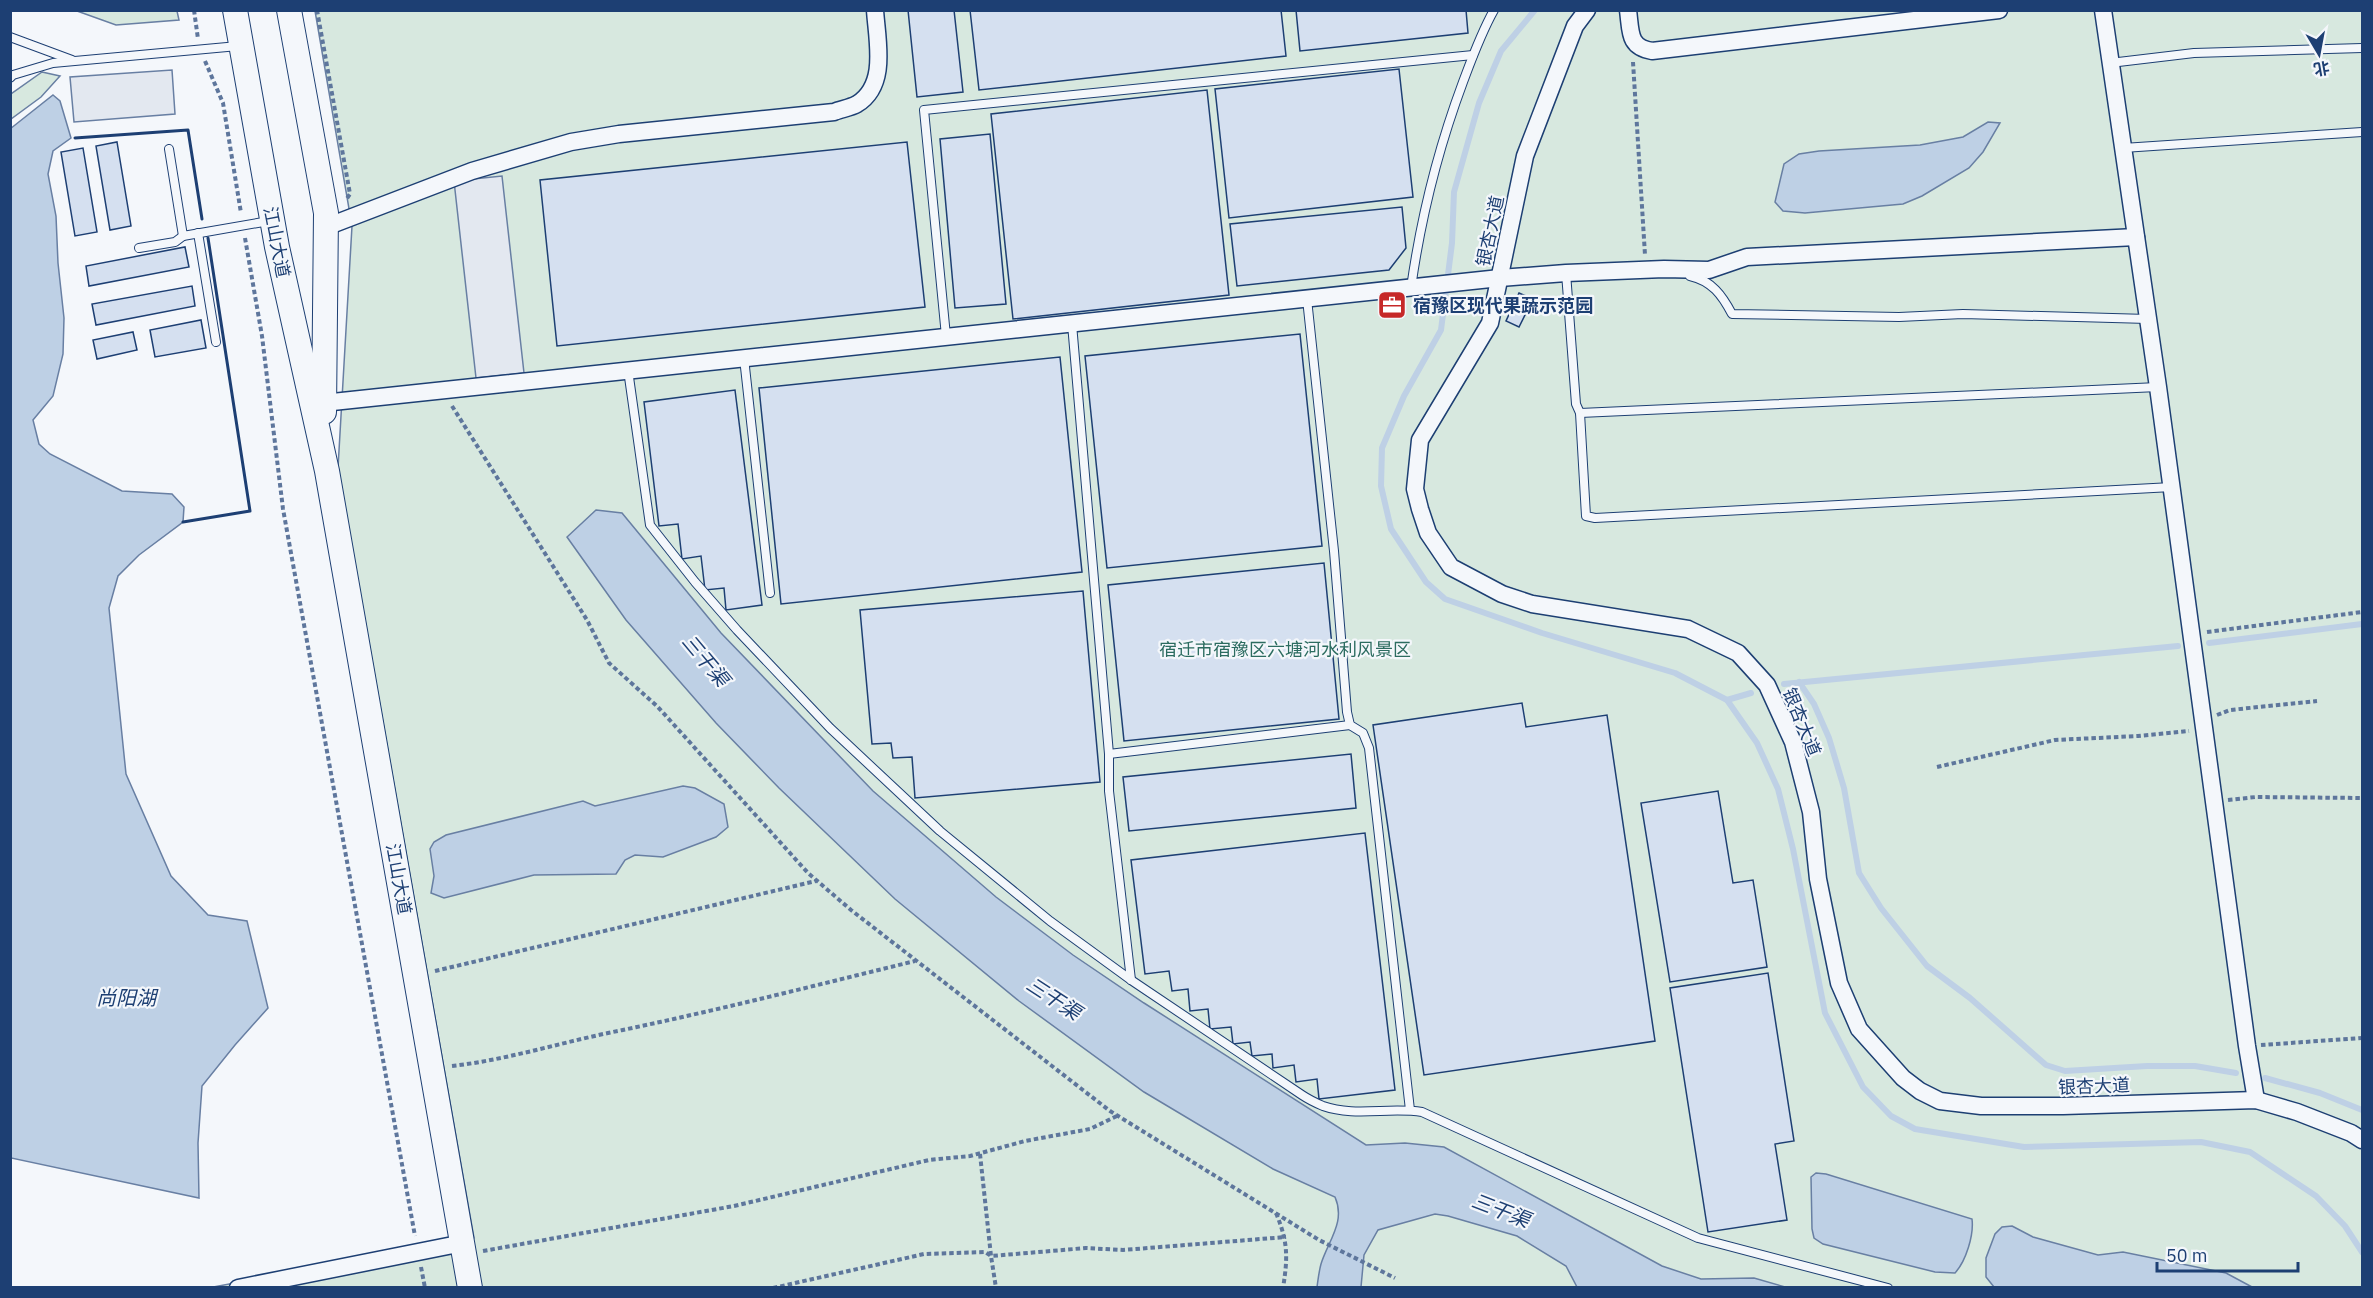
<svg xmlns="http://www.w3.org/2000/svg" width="2373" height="1298" font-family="'IBM Plex Sans','Noto Sans SC',sans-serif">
  <rect width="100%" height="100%" fill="#f4f7fb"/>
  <!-- green -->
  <g fill="#d7e8df" stroke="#687fa3" stroke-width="1.5">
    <path d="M77 11H177L179 20 116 25Z"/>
    <path d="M315 11H2362V1287L208 1288 474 1238 338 468 352 226Z"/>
    <path d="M42 72 60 76 41 97 11 119V94Z"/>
  </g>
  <!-- parking -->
  <g fill="#e3e8f0" stroke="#687fa3" stroke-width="1.5">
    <path d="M172 70 175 114 74 122 70 77Z"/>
    <path d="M502 176 524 373 476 378 454 181Z"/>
  </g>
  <!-- water -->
  <g fill="#bed0e5" stroke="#687fa3" stroke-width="1.5">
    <path d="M53 95 60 101 71 138 53 151 48 174 56 216 58 263 64 318 63 354 53 396 33 420 39 444 50 454 122 491 172 494 184 507 183 522 139 555 118 576 109 608 126 774 171 876 208 915 247 921 268 1008 235 1045 202 1086 198 1143 199 1198 11 1158 10 129Z"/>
    <path d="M1988 122 2000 123 1983 152 1969 168 1922 196 1903 204 1805 213 1783 211 1775 202 1784 164 1799 154 1819 151 1920 145 1963 137Z"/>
    <path d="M596 510 622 513 721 633 873 791 996 897 1073 955 1144 1003 1366 1145 1405 1143 1444 1147 1662 1266 1701 1279 1754 1278 1785 1287H1577L1566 1266 1517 1236 1448 1216 1435 1214 1378 1230 1364 1255 1361 1287H1317C1318 1280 1319 1271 1321 1264 1328 1241 1346 1222 1335 1197L1273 1169 1144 1092 1019 1001 895 899 779 788 716 723 626 620 567 537Z"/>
    <path d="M683 786 695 788 724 804 728 827 716 837 663 857 635 855 625 860 616 874 534 875 444 898 431 893 434 876 430 849 434 842 446 835 583 801 595 806Z"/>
    <path d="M1816 1173 1826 1174 1972 1219C1974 1235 1966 1261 1955 1273L1935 1272 1823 1244 1814 1238 1812 1229 1811 1177Z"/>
    <path d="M2012 1226 2033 1237 2098 1255 2123 1252 2226 1273 2252 1287H1994L1986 1277V1258L1995 1234 2002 1227Z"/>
  </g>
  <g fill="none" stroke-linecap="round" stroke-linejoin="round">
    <!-- stream -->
    <g stroke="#bed0e5" stroke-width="6">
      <path d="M1535 10 1501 51 1479 103 1454 192 1452 243 1441 330 1404 396 1382 448 1381 486 1391 529 1426 582 1445 599 1542 633 1675 673 1727 700 1757 743 1778 789 1793 849 1825 1013 1863 1087 1891 1116 1915 1129 2024 1147 2201 1142 2250 1152 2316 1196 2345 1226 2362 1252"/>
      <path d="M2209 643 2362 624"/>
      <path d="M1799 682 1814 704 1829 738 1844 788 1859 873 1881 908 1927 966 1970 998 2046 1065 2065 1071 2147 1066H2195L2236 1073"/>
      <path d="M1784 684 2178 646"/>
      <path d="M1727 700 1751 693"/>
      <path d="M2265 1078 2320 1093 2362 1110"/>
    </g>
  </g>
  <!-- building -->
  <g fill="#d5e0f0" stroke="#1d3f73" stroke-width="1.5">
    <path d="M908 10H954L963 92 917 97Z"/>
    <path d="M970 10H1281L1286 56 979 90Z"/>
    <path d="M1296 10H1466L1468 33 1300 51Z"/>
    <path d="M1399 69 1413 197 1229 218 1215 89Z"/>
    <path d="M1207 90 1229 295 1013 319 991 114Z"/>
    <path d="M990 134 1006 304 955 308 940 139Z"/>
    <path d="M117 142 131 226 110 230 96 146Z"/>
    <path d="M907 142 925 307 557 346 540 180Z"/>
    <path d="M83 148 97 232 75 236 61 152Z"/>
    <path d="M1402 207 1406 248 1389 270 1237 286 1230 224Z"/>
    <path d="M185 247 189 267 89 286 86 266Z"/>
    <path d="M192 286 195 306 96 325 92 304Z"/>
    <path d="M1519 293 1533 299 1519 327 1506 321Z"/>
    <path d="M201 320 206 348 155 357 150 330Z"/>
    <path d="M133 332 137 350 97 359 93 340Z"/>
    <path d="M1300 334 1322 546 1107 568 1085 356Z"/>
    <path d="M1060 357 1082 572 781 604 759 388Z"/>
    <path d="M735 390 762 605 726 610 724 588 705 590 701 556 682 559 678 524 659 526 644 402Z"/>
    <path d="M1324 563 1339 719 1124 741 1108 585Z"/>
    <path d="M1083 591 1100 782 915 798 912 757 893 758 891 743 872 744 860 610Z"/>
    <path d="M1522 703 1526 727 1607 715 1655 1041 1424 1075 1373 725Z"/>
    <path d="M1351 754 1356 808 1129 831 1123 777Z"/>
    <path d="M1718 791 1733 883 1753 880 1767 967 1670 982 1641 803Z"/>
    <path d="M1365 833 1395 1090 1319 1099 1317 1079 1296 1082 1294 1065 1273 1068 1272 1054 1252 1056 1250 1042 1233 1044 1231 1027 1210 1029 1208 1009 1190 1011 1188 989 1172 991 1169 971 1145 974 1131 860Z"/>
    <path d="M1768 973 1794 1141 1775 1144 1787 1220 1708 1232 1670 988Z"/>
  </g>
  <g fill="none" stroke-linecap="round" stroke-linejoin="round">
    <!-- service casing -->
    <g stroke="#1d3f73" stroke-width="10">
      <g id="service">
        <path d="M10 37 72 60"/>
        <path d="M2110 63 2194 53 2362 48"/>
        <path d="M10 78 13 75 53 63 238 46"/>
        <path d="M2123 148 2362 132"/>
        <path d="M169 149 183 236 269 221"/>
        <path d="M198 233 216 342"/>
        <path d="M139 248 175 242 183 236"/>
        <path d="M1566 273 1576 404 1580 413 2158 387"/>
        <path d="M1690 276C1712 281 1722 295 1732 314L1899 317 1963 314 2148 319"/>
        <path d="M1411 288C1421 217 1438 149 1463 82 1472 58 1481 33 1494 10"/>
        <path d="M1307 299 1334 551 1347 712 1350 725 1363 733 1369 748 1410 1110"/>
        <path d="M1072 324 1109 754V791L1131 980"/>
        <path d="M946 336 924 110 1473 55"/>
        <path d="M744 358 770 593"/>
        <path d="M628 370 650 525 695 582 737 630 830 728 940 831 1050 921 1131 980 1302 1095C1308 1099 1316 1103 1323 1106 1354 1117 1389 1107 1422 1112L1698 1238 1888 1288"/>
        <path d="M1580 413 1586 516 1595 518 2172 487"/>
        <path d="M1109 754 1350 725"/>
      </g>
    </g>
    <!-- minor casing -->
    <g stroke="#1d3f73" stroke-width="19">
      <g id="minor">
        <path d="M1587 10 1575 26 1525 156 1490 323 1420 440 1415 489 1420 509 1428 533 1451 567 1502 594 1532 604 1688 629 1738 653 1767 685 1793 742 1811 812 1818 879 1839 983 1859 1029 1903 1078 1920 1091 1940 1101 1981 1106H2063L2256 1100 2297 1112 2351 1133 2362 1140"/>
        <path d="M1628 10C1631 32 1628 47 1652 51L1999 10"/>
        <path d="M2103 10 2158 387 2247 1046 2256 1100"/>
        <path d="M326 227 472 171 571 142 619 134 834 112C841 109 850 108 857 104 888 85 877 41 875 10"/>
        <path d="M323 403 1500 278 1566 273 1664 269 1709 270 1747 257 2136 237"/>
        <path d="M238 1288 463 1243"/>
      </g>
    </g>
    <!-- secondary casing -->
    <g stroke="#1d3f73" stroke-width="26">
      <g id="secondary">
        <path d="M235 10 277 247 327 471 470 1288"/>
        <path d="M289 10 326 213 324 412"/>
      </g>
    </g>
    <!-- path -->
    <g stroke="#5e769c" stroke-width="4" stroke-dasharray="4.5 3" stroke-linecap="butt">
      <path d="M194 10 198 39"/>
      <path d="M317 10 350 194 346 200"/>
      <path d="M205 61 223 103 241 213"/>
      <path d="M1633 62 1645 255"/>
      <path d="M245 238 262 336 283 509 415 1236"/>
      <path d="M452 406 587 620 609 663 657 706 808 873 851 910 1110 1111 1319 1240 1395 1278"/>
      <path d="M2207 632 2362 612"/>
      <path d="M2217 715 2230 710 2317 701"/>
      <path d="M1937 767 2055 740 2138 736 2189 731"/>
      <path d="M2228 800 2256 797 2362 798"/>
      <path d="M435 971 816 881"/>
      <path d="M2261 1045 2362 1038"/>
      <path d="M452 1066C505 1060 556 1044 608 1033 711 1012 813 986 915 961"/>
      <path d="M980 1154 991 1256 1086 1248 1123 1250 1286 1237"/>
      <path d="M1276 1213C1288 1242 1288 1257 1283 1288"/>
      <path d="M483 1251 734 1206 929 1160 970 1156 1025 1141 1090 1129 1117 1116"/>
      <path d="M421 1267 425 1288"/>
      <path d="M773 1288 924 1254 985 1252 991 1256 996 1288"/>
    </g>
    <!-- service -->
    <use href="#service" stroke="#f4f7fb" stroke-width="8"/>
    <!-- minor -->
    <use href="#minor" stroke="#f4f7fb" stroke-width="16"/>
    <!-- secondary -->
    <use href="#secondary" stroke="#f4f7fb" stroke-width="24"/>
    <!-- wall -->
    <g stroke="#1d3f73" stroke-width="3">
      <path d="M75 138 188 130 202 219"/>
      <path d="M183 522 250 511 208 238"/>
    </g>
  </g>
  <!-- icons -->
  <defs>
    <g id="office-square" transform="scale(1.5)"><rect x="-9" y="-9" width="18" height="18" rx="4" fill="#c62828" stroke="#f4f7fb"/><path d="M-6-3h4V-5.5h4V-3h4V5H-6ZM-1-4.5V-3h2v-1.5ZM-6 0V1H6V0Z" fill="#fff"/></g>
  </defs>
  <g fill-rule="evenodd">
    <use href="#office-square" x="1392" y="305"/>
  </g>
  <g text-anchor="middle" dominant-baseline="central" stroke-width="4.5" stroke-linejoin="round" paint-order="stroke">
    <!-- street labels -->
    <g font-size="18" fill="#1d3f73" stroke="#f4f7fb">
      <text transform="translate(1490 231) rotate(-78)">银杏大道</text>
      <text transform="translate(277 242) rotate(79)">江山大道</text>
      <text transform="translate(1802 722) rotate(68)">银杏大道</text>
      <text transform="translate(399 879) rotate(80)">江山大道</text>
      <text transform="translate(2094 1086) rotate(-2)">银杏大道</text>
    </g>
    <!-- poi labels -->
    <g font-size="18" font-weight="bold" fill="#1d3f73" stroke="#f4f7fb" text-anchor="start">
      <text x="1413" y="305">宿豫区现代果蔬示范园</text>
    </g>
    <!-- park labels -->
    <g font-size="18" fill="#2c6c60" stroke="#f4f7fb">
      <text x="1285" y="649">宿迁市宿豫区六塘河水利风景区</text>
    </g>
    <!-- water labels -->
    <g font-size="20" font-style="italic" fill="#1d3f73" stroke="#f4f7fb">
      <text transform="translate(706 660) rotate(50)">三干渠</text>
      <text x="126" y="997">尚阳湖</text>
      <text transform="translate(1054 998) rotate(33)">三干渠</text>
      <text transform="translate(1501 1210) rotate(21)">三干渠</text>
    </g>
  </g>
  <!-- border -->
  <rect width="2373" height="1298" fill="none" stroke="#1d3f73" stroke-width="24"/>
  <!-- north arrow -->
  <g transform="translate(2319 54) rotate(170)" stroke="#f4f7fb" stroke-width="4.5" paint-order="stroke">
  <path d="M0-4.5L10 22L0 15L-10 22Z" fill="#1d3f73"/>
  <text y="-9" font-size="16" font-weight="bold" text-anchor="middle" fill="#1d3f73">北</text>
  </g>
  <!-- scale -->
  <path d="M2157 1262v9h141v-9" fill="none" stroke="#1d3f73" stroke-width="3"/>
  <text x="2166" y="1262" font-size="18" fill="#1d3f73" stroke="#f4f7fb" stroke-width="4.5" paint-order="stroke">50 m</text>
</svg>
